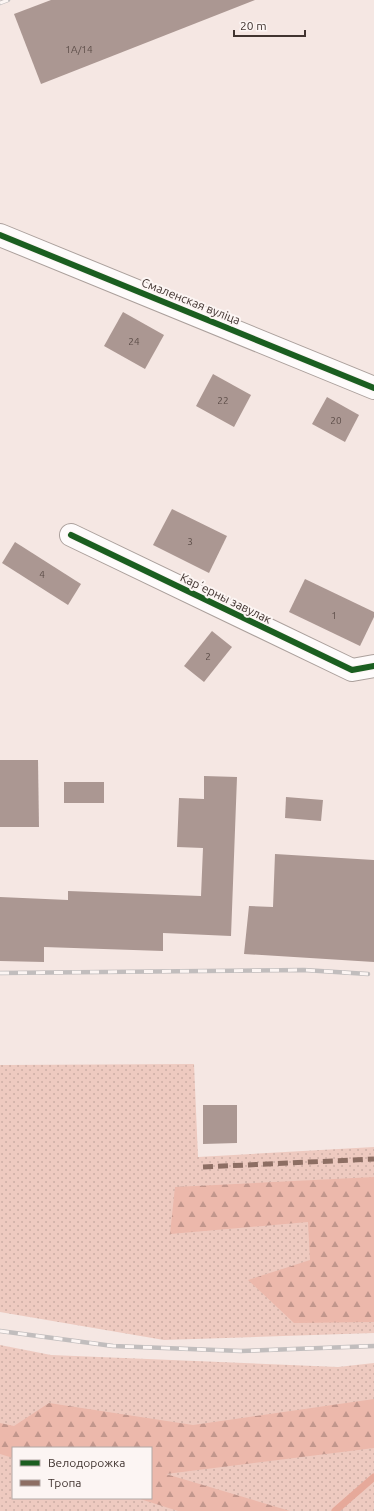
<svg xmlns="http://www.w3.org/2000/svg" width="374" height="1511" font-family="Ubuntu,sans-serif">
  <defs>
    <pattern id="grass-dots" width="8" height="8" patternUnits="userSpaceOnUse"><rect width="8" height="8" fill="#eecac0"/><path d="M2 2h.1M6 6h.1" fill="none" stroke="#cdaea5" stroke-width="1.8" stroke-linecap="round"/></pattern>
    <pattern id="forest-firs" width="22" height="20" patternUnits="userSpaceOnUse"><rect width="22" height="20" fill="#ecb8ab"/><path d="M5 1l3.5 6h-7zM16 11l3.5 6h-7z" fill="#c1968c"/></pattern>
  </defs>
  <rect width="100%" height="100%" fill="#f5e7e3"/>
  <!-- grass -->
  <g fill="url(#grass-dots)" fill-rule="evenodd">
    <path d="M194 1064 198 1157 374 1147V1333L164 1340 0 1312V1065Z"/>
    <path d="M0 1345 51 1355 338 1367 374 1363V1511H0ZM13 1448H151V1498H13Z"/>
  </g>
  <!-- forest -->
  <g fill="url(#forest-firs)">
    <path d="M374 1177V1322L294 1323 248 1280 310 1260 308 1222 170 1234 175 1187Z"/>
    <path d="M374 1399V1448L166 1474 290 1511H178L137 1498H151V1448H13V1458L0 1454V1423L14 1426 49 1403 193 1425Z"/>
  </g>
  <g fill="none" stroke-linecap="round" stroke-linejoin="round">
    <!-- stream -->
    <path stroke="#e6a99a" stroke-width="7" d="M335 1511 374 1477"/>
  </g>
  <!-- building -->
  <g fill="#ab9792">
    <path d="M51 0H255L41 84 14 14Z"/>
    <path d="M123 312 164 335 145 369 104 346Z"/>
    <path d="M213 374 251 395 234 427 196 406Z"/>
    <path d="M327 397 359 415 345 442 312 424Z"/>
    <path d="M172 509 227 536 209 573 153 545Z"/>
    <path d="M15 542 81 584 68 605 2 563Z"/>
    <path d="M305 579 374 612V617L360 646 289 612Z"/>
    <path d="M212 631 232 647 204 682 184 666Z"/>
    <path d="M0 760H38L39 827H0Z"/>
    <path d="M204 776 237 777 231 936 163 933V951L44 947V962L0 961V897L68 900V891L201 896 203 848 177 847 179 798 204 799Z"/>
    <rect x="64" y="782" width="40" height="21"/>
    <path d="M286 797 323 800 321 821 285 818Z"/>
    <path d="M275 854 374 860V962L244 954 249 906 273 907Z"/>
    <path d="M203 1105H237V1143L203 1144Z"/>
  </g>
  <g fill="none" stroke-linecap="round" stroke-linejoin="round">
    <!-- minor casing -->
    <g stroke="#aba09c" stroke-width="24">
      <g id="minor">
        <path d="M0 235 374 388"/>
        <path d="M71 535 352 670 374 666"/>
      </g>
    </g>
    <!-- minor -->
    <use href="#minor" stroke="#fefbfb" stroke-width="22"/>
    <!-- rail casing -->
    <g stroke="#c1bdbd" stroke-width="4.5">
      <g id="rail">
        <path d="M0 3 8 0"/>
        <path d="M0 973 304 970 368 974"/>
        <path d="M0 1331 113 1346 241 1351 374 1346"/>
      </g>
    </g>
    <!-- rail -->
    <use href="#rail" stroke="#fcf5f3" stroke-width="3" stroke-dasharray="9" stroke-linecap="butt"/>
    <!-- quiet -->
    <path stroke="#8d6e63" stroke-width="5" stroke-dasharray="10 5" stroke-linecap="butt" d="M203 1167 374 1159"/>
    <!-- cycleway casing -->
    <g stroke="#fcf5f3" stroke-width="8">
      <g id="cycleway">
        <path d="M0 235 374 388"/>
        <path d="M71 535 352 670 374 666"/>
      </g>
    </g>
    <!-- cycleway -->
    <use href="#cycleway" stroke="#1b5e20" stroke-width="6"/>
  </g>
  <g text-anchor="middle" dominant-baseline="central" stroke-width="4" stroke-linejoin="round" paint-order="stroke">
    <!-- number labels -->
    <g font-size="10" fill="#5c4d48">
      <text x="79" y="49">1А/14</text>
      <text x="134" y="341">24</text>
      <text x="223" y="400">22</text>
      <text x="336" y="420">20</text>
      <text x="190" y="541">3</text>
      <text x="42" y="574">4</text>
      <text x="334" y="615">1</text>
      <text x="208" y="656">2</text>
    </g>
    <!-- street labels -->
    <g font-size="12" fill="#413430" stroke="#fcf5f3">
      <text transform="translate(191 301) rotate(22)">Смаленская вуліца</text>
      <text transform="translate(226 598) rotate(26)">Карʼерны завулак</text>
    </g>
  </g>
  <!-- legend -->
  <rect x="12" y="1447" width="140" height="52" fill="#fcf5f3" stroke="#b1a8a5"/>
  <rect x="20" y="1460" width="20" height="6" fill="#1b5e20" stroke="#b1a8a5"/>
  <text x="48" y="1467" font-size="12" fill="#413430">Велодорожка</text>
  <rect x="20" y="1480" width="20" height="6" fill="#8d6e63" stroke="#b1a8a5"/>
  <text x="48" y="1487" font-size="12" fill="#413430">Тропа</text>
  <!-- scale -->
  <path d="M234 30v6h71v-6" fill="none" stroke="#413430" stroke-width="2"/>
  <text x="240" y="30" font-size="12" fill="#413430" stroke="#fcf5f3" stroke-width="3" paint-order="stroke">20 m</text>
</svg>
